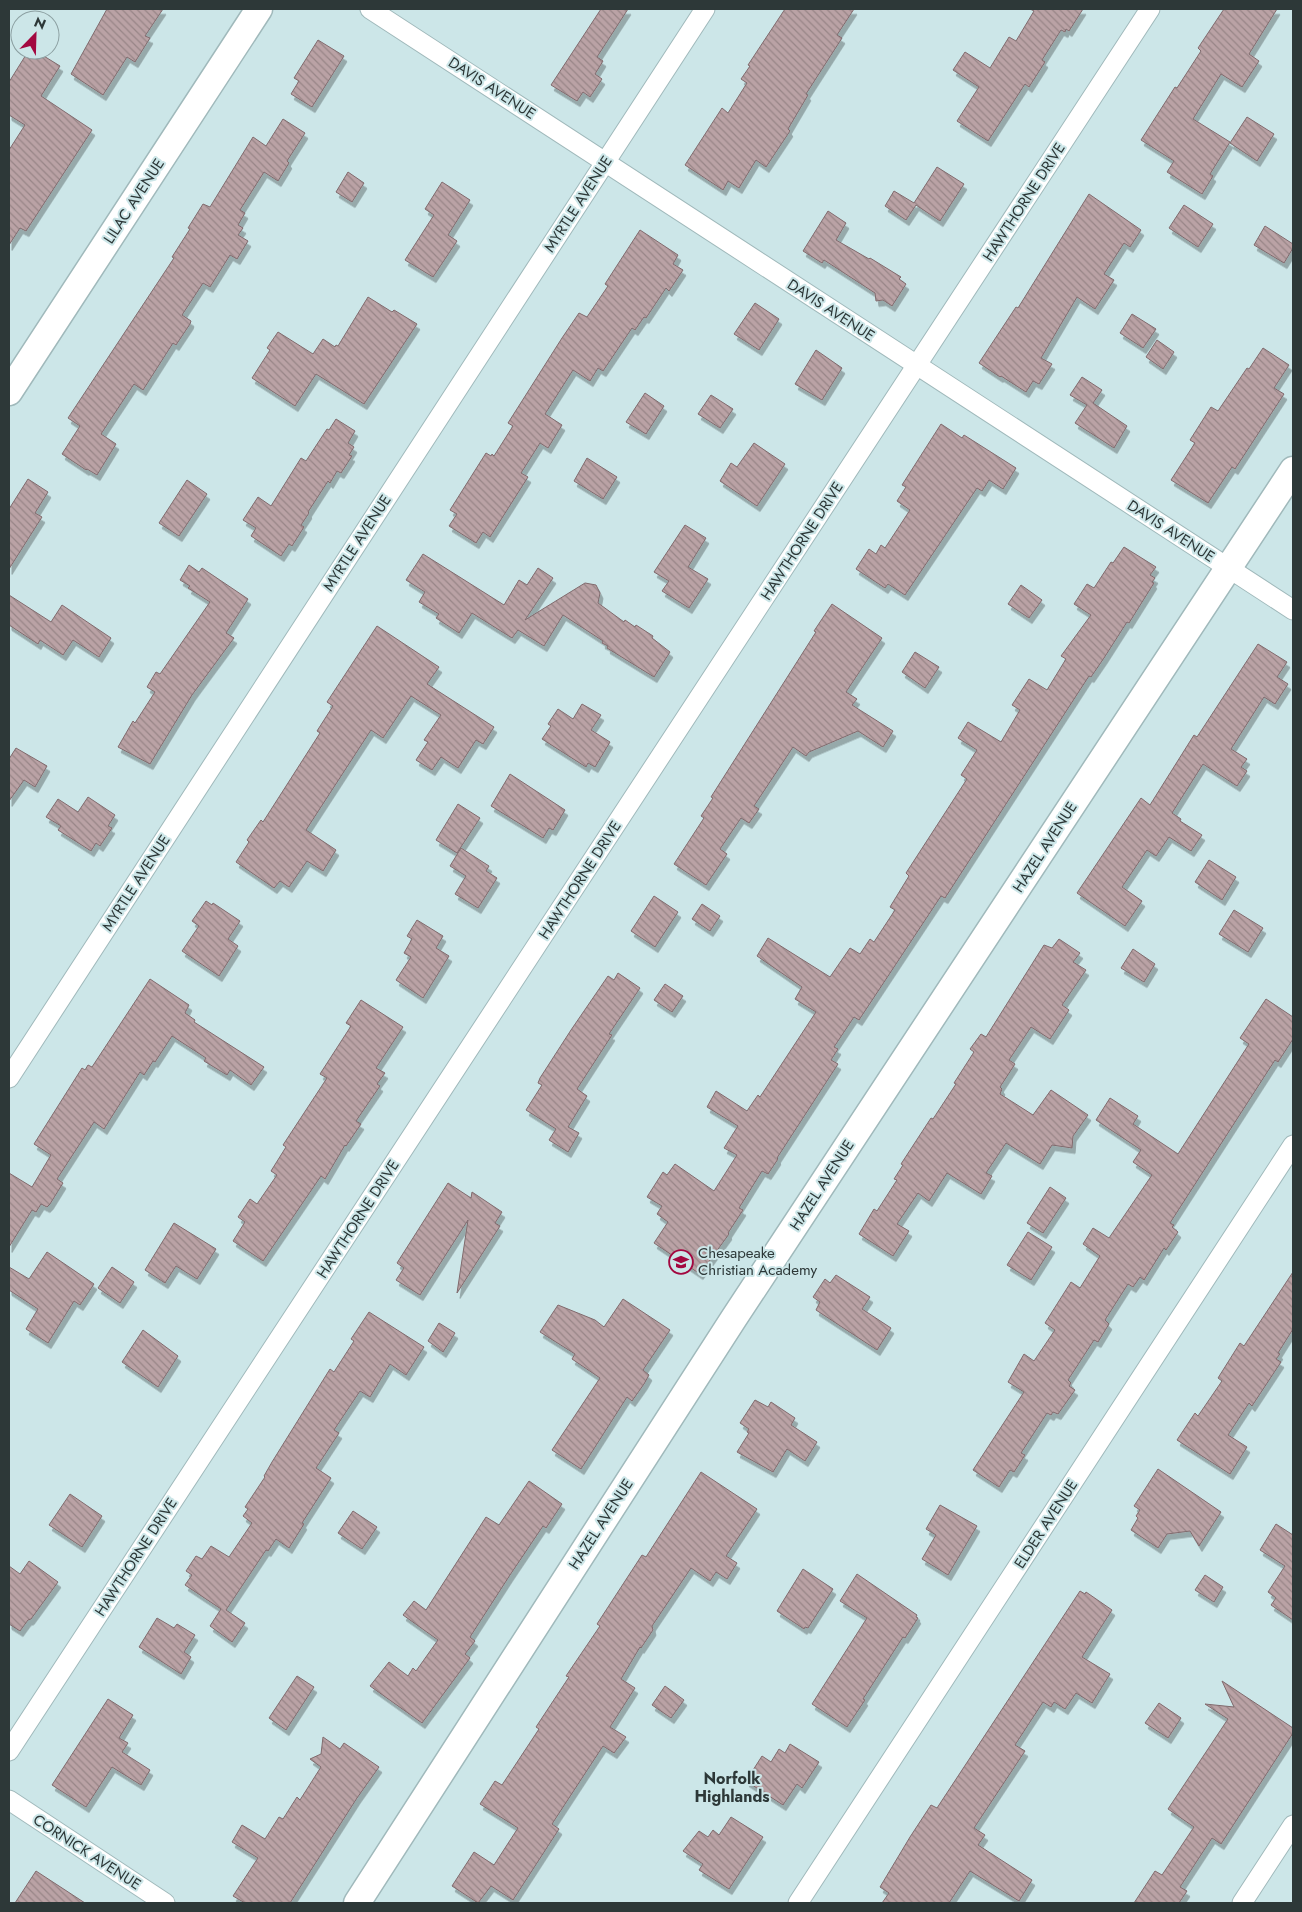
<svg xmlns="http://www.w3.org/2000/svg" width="1302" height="1912" font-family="Jost,sans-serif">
  <defs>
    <pattern id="building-back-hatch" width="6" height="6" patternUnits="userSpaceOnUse" patternTransform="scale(1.25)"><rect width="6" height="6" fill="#baa2a5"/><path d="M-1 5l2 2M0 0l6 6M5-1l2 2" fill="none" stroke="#988587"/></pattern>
    <filter id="shadow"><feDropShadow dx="3" dy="5.5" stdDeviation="0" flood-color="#0004"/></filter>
  </defs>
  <rect width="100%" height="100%" fill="#cce6e8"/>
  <!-- building -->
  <g fill="url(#building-back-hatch)" stroke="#806a6d" filter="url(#shadow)">
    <path d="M107 9H163L145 36 150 38 135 62 127 57 103 95 71 74Z"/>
    <path d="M601 9H628L597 57 603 61 595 74 602 79 590 97 583 92 577 101 551 85Z"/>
    <path d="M785 9H854L837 35 842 38 806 94 808 95 788 129 790 131 766 167 756 160 739 188 728 181 723 190 685 165 722 108 728 113 747 83 741 79 750 66 748 65Z"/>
    <path d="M1030 9H1083L1069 31 1066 29 1065 32 1061 30 1042 60 1045 62 1029 87 1025 84 988 141 957 121 979 87 953 70 965 52 990 68 1009 37 1016 41 1034 11Z"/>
    <path d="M1224 9H1277L1249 54 1259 61 1242 87 1221 74 1193 119 1230 142 1210 174 1213 176 1202 194 1167 172 1174 161 1141 140 1175 87 1177 88 1201 51 1198 48Z"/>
    <path d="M318 40 344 56 312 107 291 94 299 81 294 78Z"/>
    <path d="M29 50H34L60 66 41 96 92 130 26 231 20 228 9 245V150L25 125 9 115V82Z"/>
    <path d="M1247 117 1274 134 1257 161 1230 143Z"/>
    <path d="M283 119 305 133 287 161 289 163 278 181 264 172 240 210 245 213 238 225 243 228 238 235 248 241 237 259 230 255 210 287 203 283 182 315 191 321 190 324 176 345 173 343 143 390 134 384 101 434 116 444 97 475 87 469 86 470 62 454 80 426 68 418 174 258 172 257 190 229 188 228 203 204 210 207 253 137 266 146Z"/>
    <path d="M937 167 964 184 940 221 916 205 906 220 885 206 894 191 914 203Z"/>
    <path d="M348 172 364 183 352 202 336 192Z"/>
    <path d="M442 182 470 200 448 235 457 241 433 277 405 260 434 215 425 209Z"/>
    <path d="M1089 194 1141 230 1130 247 1124 243 1104 274 1114 280 1095 309 1077 297 1041 358 1052 364 1039 384 1033 381 1026 392 1001 376 1000 377 979 363 1016 307 1018 308Z"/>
    <path d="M1184 205 1213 224 1198 247 1169 228Z"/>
    <path d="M828 211 846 223 836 240 869 259 870 258 901 277 899 279 906 284 892 306 883 300 876 301 875 293 824 260 822 263 803 251Z"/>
    <path d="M1265 226 1293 244V248L1284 263 1254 245Z"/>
    <path d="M640 230 678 255 673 264 683 270 669 291 666 288 646 318 644 317 635 330 632 328 603 371 598 368 590 381 573 370 545 414 562 425 548 448 540 443 521 473 528 477 490 537 483 532 476 543 449 526 457 514 450 510 486 453 491 456 492 454 494 456 513 426 508 423 562 338 579 313 587 317 608 286 605 284Z"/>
    <path d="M368 297 392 312 394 310 417 324 364 404 316 374 295 406 252 378 270 350 267 348 278 332 313 354 323 339 335 347 336 345 338 346Z"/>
    <path d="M755 303 779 319 759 350 734 334Z"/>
    <path d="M1132 314 1156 329 1143 348 1120 333Z"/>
    <path d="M1157 340 1174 352 1163 369 1146 357Z"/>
    <path d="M1263 348 1289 365 1274 388 1284 394 1235 469 1232 467 1208 503 1171 480 1195 443 1190 440 1211 407 1218 411 1247 368 1249 369Z"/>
    <path d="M816 350 842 368 822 400 795 384Z"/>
    <path d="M1082 377 1102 390 1093 403 1127 426 1114 448 1075 423 1087 405 1070 395Z"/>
    <path d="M645 393 664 406 646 434 626 422Z"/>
    <path d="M711 395 733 409 720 428 698 414Z"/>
    <path d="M336 419 355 431 348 443 354 447 349 455 352 456 341 473 337 471 330 483 328 481 308 512 309 513 301 525 304 527 292 546 289 544 281 556 251 536 256 528 243 520 258 497 271 506 301 458 306 461 327 429 329 430Z"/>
    <path d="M941 424 962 438 964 435 1016 468 1003 489 989 480 982 491 977 488 905 595 888 584 885 588 856 569 869 549 876 554 881 545 885 548 910 510 897 501 906 487 902 485Z"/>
    <path d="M754 443 785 464 757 506 720 481 731 463 737 467Z"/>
    <path d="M587 458 617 477 603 499 574 481Z"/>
    <path d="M28 479 48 492 35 513 42 517 9 569V509Z"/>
    <path d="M187 480 207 494 179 536 159 523Z"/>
    <path d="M685 525 706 538 688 567 708 579 689 608 662 591 669 581 654 572Z"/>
    <path d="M1124 547 1156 567 1150 575 1155 578 1152 582 1154 583 1129 623 1127 622 1104 658 1091 677 1089 676 945 898 941 896 859 1020 854 1017 834 1047 838 1049 831 1060 838 1064 777 1158 778 1159 768 1174 762 1171 739 1208 743 1210 728 1233 729 1234 700 1274 654 1243 668 1222 657 1214 662 1206 647 1197 663 1172 667 1175 675 1164 714 1191 737 1155 724 1148 738 1126 707 1107 716 1091 747 1111 758 1095 760 1097 816 1012 795 999 802 987 757 956 768 938 830 977 850 948 860 954 870 939 874 942 895 910 890 907 909 876 906 873 967 779 961 775 977 750 958 738 968 722 1001 742 1020 710 1012 705 1029 679 1047 690 1066 659 1061 656 1091 615 1074 604 1087 584 1094 588 1111 562 1113 563Z"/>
    <path d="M423 554 504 605 519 580 527 585 538 568 553 578 525 620 585 583 596 585 600 593 598 603 624 622 625 620 635 627 636 625 653 636 652 638 670 652 654 677 607 648 608 646 602 643 603 641 563 615 544 646 518 630 512 638 472 613 459 633 436 618 439 614 419 602 425 592 406 580Z"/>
    <path d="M189 565 199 572 202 568 248 599 226 633 234 638 192 695 150 764 118 747 133 721 135 723 155 692 147 687 156 672 160 674 210 602 188 588 190 586 180 580Z"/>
    <path d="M1021 585 1042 600 1029 618 1008 604Z"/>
    <path d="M9 595 51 622 62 605 111 638 99 657 73 640 63 655 40 640 38 644 9 625Z"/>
    <path d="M832 604 882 638 846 692 857 699 852 705 893 731 883 747 858 731 809 752 806 756 793 747 754 806 759 809 749 823 741 818 720 849 727 854 706 885 674 864 704 818 701 816 713 798 711 797 816 632 814 631Z"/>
    <path d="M377 626 439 667 427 684 494 727 483 744 476 740 458 768 441 757 432 770 416 760 428 742 424 740 441 715 411 696 383 738 371 730 306 830 336 850 323 871 307 861 289 887 280 881 274 888 236 862 249 842 247 840 261 820 263 822 320 733 317 731 333 706 327 702Z"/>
    <path d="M1258 644 1287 662 1277 677 1288 684 1275 704 1264 697 1231 749 1247 759 1241 767 1247 771 1237 786 1203 764 1172 813 1181 819 1180 821 1202 835 1191 851 1169 837 1156 856 1147 850 1122 887 1142 901 1125 926 1077 893 1141 798 1150 805 1194 735 1197 737 1201 731Z"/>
    <path d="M915 652 939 667 925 688 902 672Z"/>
    <path d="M582 704 601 715 591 730 610 742 595 767 588 763 586 767 542 739 551 726 548 724 558 709 573 719Z"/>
    <path d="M16 748 47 766 35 787 24 780 9 801V759Z"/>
    <path d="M510 774 565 810 553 830 549 828 543 838 491 806Z"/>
    <path d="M88 797 115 815 108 826 112 828 100 846 96 843 91 851 58 830 61 826 46 817 58 799 78 812Z"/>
    <path d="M458 804 480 818 457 853 436 840Z"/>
    <path d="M461 848 489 866 486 871 497 878 478 908 455 894 466 876 450 866Z"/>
    <path d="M1209 860 1236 877 1222 900 1195 882Z"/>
    <path d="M654 896 678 912 655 947 631 931Z"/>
    <path d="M206 901 212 905 213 903 240 921 228 939 238 946 219 976 182 951 199 926 192 921Z"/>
    <path d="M702 904 720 916 710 931 692 919Z"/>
    <path d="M1234 910 1263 928 1248 952 1219 934Z"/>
    <path d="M417 920 443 936 436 948 449 956 423 998 396 980 411 957 404 953 412 939 407 936Z"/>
    <path d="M1059 939 1080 953 1073 962 1086 970 1062 1005 1069 1010 1050 1039 1031 1027 1009 1060 1015 1064 1000 1087 1002 1089 1000 1094 1033 1115 1051 1090 1088 1115 1073 1136 1072 1148 1052 1145 1040 1164 1006 1143 986 1173 992 1176 981 1194 947 1173 929 1201 918 1193 897 1224 909 1231 893 1256 859 1234 874 1209 877 1211 897 1180 894 1179 903 1165 901 1164 931 1118 933 1119 956 1084 954 1083 974 1052 970 1049 981 1034 986 1037 1044 945 1052 948Z"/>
    <path d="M1133 949 1155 964 1144 982 1121 968Z"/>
    <path d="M618 973 640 988 609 1034 612 1035 577 1089 587 1096 568 1127 579 1133 568 1152 549 1140 556 1129 526 1110 542 1085 538 1083 540 1078 571 1030 608 976 614 980Z"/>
    <path d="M150 979 189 1005 185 1013 195 1020 194 1022 264 1067 251 1085 230 1070 227 1075 204 1061 206 1058 172 1036 155 1062 153 1061 144 1075 140 1072 104 1129 94 1122 57 1179 63 1183 50 1204 47 1207 41 1204 36 1212 32 1210 9 1247V1173L32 1187 51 1155 34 1144 82 1068 85 1070 88 1065 92 1067Z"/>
    <path d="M665 984 683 996 672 1012 654 1000Z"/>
    <path d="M1266 999 1293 1017V1039L1278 1062 1275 1060 1170 1223 1174 1225 1172 1227 1178 1232 1166 1250 1164 1248 1144 1280 1140 1277 1133 1287 1128 1284 1105 1320 1109 1324 1098 1342 1094 1340 1068 1380 1071 1383 1069 1386 1075 1390 1058 1414 1053 1412 1051 1415 1047 1413 1021 1453 1025 1455 1014 1472 1010 1470 999 1487 973 1470 1024 1392 1008 1382 1024 1354 1034 1361 1055 1330 1045 1323 1071 1282 1080 1288 1100 1256 1083 1244 1093 1228 1109 1238 1152 1175 1133 1162 1141 1150 1096 1120 1110 1098 1138 1116 1133 1124 1178 1154 1249 1044 1240 1038Z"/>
    <path d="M361 1000 403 1027 376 1068 385 1073 377 1084 380 1086 356 1121 361 1124 346 1146 345 1145 325 1179 321 1176 263 1261 233 1241 245 1222 238 1217 250 1199 257 1204 277 1175 271 1171 286 1147 283 1145 327 1078 320 1074 351 1026 346 1023Z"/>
    <path d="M448 1183 471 1198 472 1192 502 1212 495 1223 500 1226 457 1293 468 1220 420 1295 396 1280 404 1268 397 1263Z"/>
    <path d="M1050 1187 1066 1198 1043 1233 1027 1223Z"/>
    <path d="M174 1223 216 1249 197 1279 176 1266 165 1283 145 1270Z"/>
    <path d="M1028 1232 1052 1247 1031 1280 1007 1265Z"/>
    <path d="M47 1252 94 1284 80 1305 74 1301 48 1343 26 1329 38 1309 9 1290V1267L29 1279Z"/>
    <path d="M112 1267 134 1282 120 1303 98 1288Z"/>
    <path d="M1293 1272V1329L1278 1353 1280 1354 1276 1359 1281 1362 1252 1406 1249 1403 1228 1435 1247 1447 1230 1474 1177 1440 1195 1413 1198 1416 1222 1381 1218 1378 1240 1343 1244 1346Z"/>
    <path d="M836 1275 870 1297 862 1309 891 1328 877 1350 816 1310 820 1302 813 1297 825 1279 830 1283Z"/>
    <path d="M623 1299 670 1330 643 1370 649 1375 644 1384 632 1401 627 1397 581 1469 552 1450 600 1378 572 1359 575 1354 540 1332 558 1305 595 1320 604 1327Z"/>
    <path d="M369 1312 424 1347 406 1375 390 1364 370 1397 360 1391 334 1430 339 1433 316 1468 331 1478 302 1523 304 1524 289 1548 276 1539 268 1551 266 1550 226 1610 245 1623 232 1642 210 1626 221 1609 185 1585 192 1575 186 1571 196 1556 202 1559 211 1546 229 1557 252 1523 243 1516 248 1509 245 1507 265 1477 264 1476 272 1462 330 1369 334 1372 354 1341 351 1339Z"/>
    <path d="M439 1323 455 1333 443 1352 428 1341Z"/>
    <path d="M143 1330 178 1356 158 1387 122 1362Z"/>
    <path d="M755 1400 768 1407 771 1402 795 1418 791 1425 817 1442 805 1461 787 1449 773 1472 737 1452 749 1433 747 1432 749 1429 740 1423Z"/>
    <path d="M1158 1469 1221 1512 1199 1546 1190 1531 1167 1534 1158 1548 1131 1530 1138 1518 1136 1516 1140 1510 1134 1506Z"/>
    <path d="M701 1472 757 1509 726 1556 737 1563 727 1579 716 1572 710 1581 691 1568 652 1626 653 1630 641 1648 640 1647 621 1679 635 1688 610 1727 626 1737 614 1753 603 1746 552 1824 559 1829 513 1900 491 1886 478 1903 452 1886 474 1852 494 1865 518 1828 480 1804 495 1781 502 1785 539 1729 536 1727 569 1677 566 1676 600 1626 597 1624 642 1555 646 1557Z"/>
    <path d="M529 1481 562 1504 546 1528 543 1526 510 1575 470 1637 475 1641 465 1654 470 1658 422 1723 370 1686 389 1662 408 1676 413 1668 416 1671 438 1640 403 1615 414 1601 426 1610 486 1517 499 1525Z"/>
    <path d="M70 1494 102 1516 82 1547 49 1525Z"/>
    <path d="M940 1505 977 1526 948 1575 922 1559 936 1535 926 1529Z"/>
    <path d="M353 1511 377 1527 362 1549 338 1533Z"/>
    <path d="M1276 1524 1293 1535V1620L1271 1605 1276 1598 1268 1592 1285 1566 1260 1550Z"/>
    <path d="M29 1561 58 1582 31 1619 28 1620 20 1631 9 1624V1566L20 1574Z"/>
    <path d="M803 1569 833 1589 808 1628 805 1627 804 1629 777 1611Z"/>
    <path d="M857 1574 917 1615 916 1617 918 1618 905 1638 903 1637 863 1699 865 1700 847 1727 812 1704 867 1618 840 1601Z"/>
    <path d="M1205 1575 1223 1587 1214 1602 1195 1590Z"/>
    <path d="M1080 1591 1085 1594 1086 1592 1112 1610 1082 1657 1110 1674 1092 1703 1076 1693 1065 1709 1054 1702 1051 1707 1043 1702 1015 1745 1025 1751 974 1828 985 1835 978 1845 1032 1880 1019 1901 970 1871 949 1903H882L889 1893 880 1887 910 1837 931 1805 937 1808Z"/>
    <path d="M157 1618 174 1628 177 1624 195 1635 184 1652 191 1657 181 1674 139 1647Z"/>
    <path d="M297 1676 314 1687 286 1730 269 1718Z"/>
    <path d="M1222 1681 1293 1728V1733L1221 1844 1212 1838 1180 1887 1187 1891 1179 1903H1134L1155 1871 1162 1875 1194 1827 1168 1809 1228 1719 1205 1704 1234 1707Z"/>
    <path d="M665 1686 684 1700 671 1718 652 1705Z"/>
    <path d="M108 1699 133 1715 119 1738 128 1743 122 1752 150 1770 141 1785 112 1767 86 1807 52 1785Z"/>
    <path d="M1159 1703 1181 1718 1168 1738 1145 1723Z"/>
    <path d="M323 1737 340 1749 344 1743 379 1767 357 1798 290 1903H245L233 1896 258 1858 232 1842 242 1825 265 1839 279 1817 283 1819 297 1797 300 1800 321 1767 310 1759 321 1754Z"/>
    <path d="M790 1744 819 1762 802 1788 797 1784 783 1805 746 1781 762 1756 771 1762 779 1749 785 1753Z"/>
    <path d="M731 1817 763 1837 729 1889 699 1870 703 1864 683 1851 699 1831 708 1837 713 1830 719 1835Z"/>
    <path d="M36 1871 85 1903H15Z"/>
  </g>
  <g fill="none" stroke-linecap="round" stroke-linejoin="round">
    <!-- street casing -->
    <g stroke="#a0b9bb" stroke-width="21">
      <g id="street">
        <path d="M370 9 1293 610"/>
        <path d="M9 1078 705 9"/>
        <path d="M9 1751 1150 9"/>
        <path d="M9 1800 165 1903"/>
        <path d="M798 1903 1293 1145"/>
        <path d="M1242 1903 1293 1825"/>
      </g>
    </g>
    <!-- secondary casing -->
    <g stroke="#a0b9bb" stroke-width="29">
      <g id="secondary">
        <path d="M9 392 259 9"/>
        <path d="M357 1903 734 1318 1293 470"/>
      </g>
    </g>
    <!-- street -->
    <use href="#street" stroke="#fff" stroke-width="19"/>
    <!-- secondary -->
    <use href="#secondary" stroke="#fff" stroke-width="26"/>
  </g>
  <!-- icons -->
  <defs>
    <g id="school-ring" transform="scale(1.25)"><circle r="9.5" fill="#cce6e8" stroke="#a30840" stroke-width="1.5"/><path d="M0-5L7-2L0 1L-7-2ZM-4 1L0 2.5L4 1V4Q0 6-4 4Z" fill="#a30840"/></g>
  </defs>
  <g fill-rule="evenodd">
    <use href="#school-ring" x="681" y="1262"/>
  </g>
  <g text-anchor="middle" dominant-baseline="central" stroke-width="4" stroke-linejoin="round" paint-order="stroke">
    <!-- street labels -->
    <g font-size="15" fill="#2d3838" stroke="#cce6e8">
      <text transform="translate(492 88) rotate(33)">DAVIS AVENUE</text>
      <text transform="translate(134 201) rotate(-57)">LILAC AVENUE</text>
      <text transform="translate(1024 202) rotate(-57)">HAWTHORNE DRIVE</text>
      <text transform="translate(578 204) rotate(-57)">MYRTLE AVENUE</text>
      <text transform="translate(831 310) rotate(33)">DAVIS AVENUE</text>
      <text transform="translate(1171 531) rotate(33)">DAVIS AVENUE</text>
      <text transform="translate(802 541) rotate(-57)">HAWTHORNE DRIVE</text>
      <text transform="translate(357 543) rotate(-57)">MYRTLE AVENUE</text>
      <text transform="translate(1045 847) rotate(-57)">HAZEL AVENUE</text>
      <text transform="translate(580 880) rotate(-57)">HAWTHORNE DRIVE</text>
      <text transform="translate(136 883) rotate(-57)">MYRTLE AVENUE</text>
      <text transform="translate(822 1185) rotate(-57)">HAZEL AVENUE</text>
      <text transform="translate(358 1219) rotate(-57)">HAWTHORNE DRIVE</text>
      <text transform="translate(601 1524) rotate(-57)">HAZEL AVENUE</text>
      <text transform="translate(1046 1524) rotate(-57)">ELDER AVENUE</text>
      <text transform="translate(136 1557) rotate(-57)">HAWTHORNE DRIVE</text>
      <text transform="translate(87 1852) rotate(33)">CORNICK AVENUE</text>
    </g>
    <!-- poi labels -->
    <g font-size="15" fill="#2d3838" stroke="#cce6e8" text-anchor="start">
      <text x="698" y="1253">Chesapeake<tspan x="698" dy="17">Christian Academy</tspan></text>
    </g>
    <!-- neighbourhood labels -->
    <g font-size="16" font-weight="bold" fill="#2d3838" stroke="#cce6e8">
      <text x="732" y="1778">Norfolk<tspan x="732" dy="18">Highlands</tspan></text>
    </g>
  </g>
  <!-- border -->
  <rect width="1302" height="1912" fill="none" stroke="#2d3838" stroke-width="20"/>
  <!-- north arrow -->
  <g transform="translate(35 35) rotate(23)"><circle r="24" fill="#cce6e8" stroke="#8ca0a2"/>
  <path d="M0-4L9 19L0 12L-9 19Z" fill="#a30840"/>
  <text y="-8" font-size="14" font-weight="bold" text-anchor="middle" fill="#2d3838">N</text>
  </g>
</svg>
